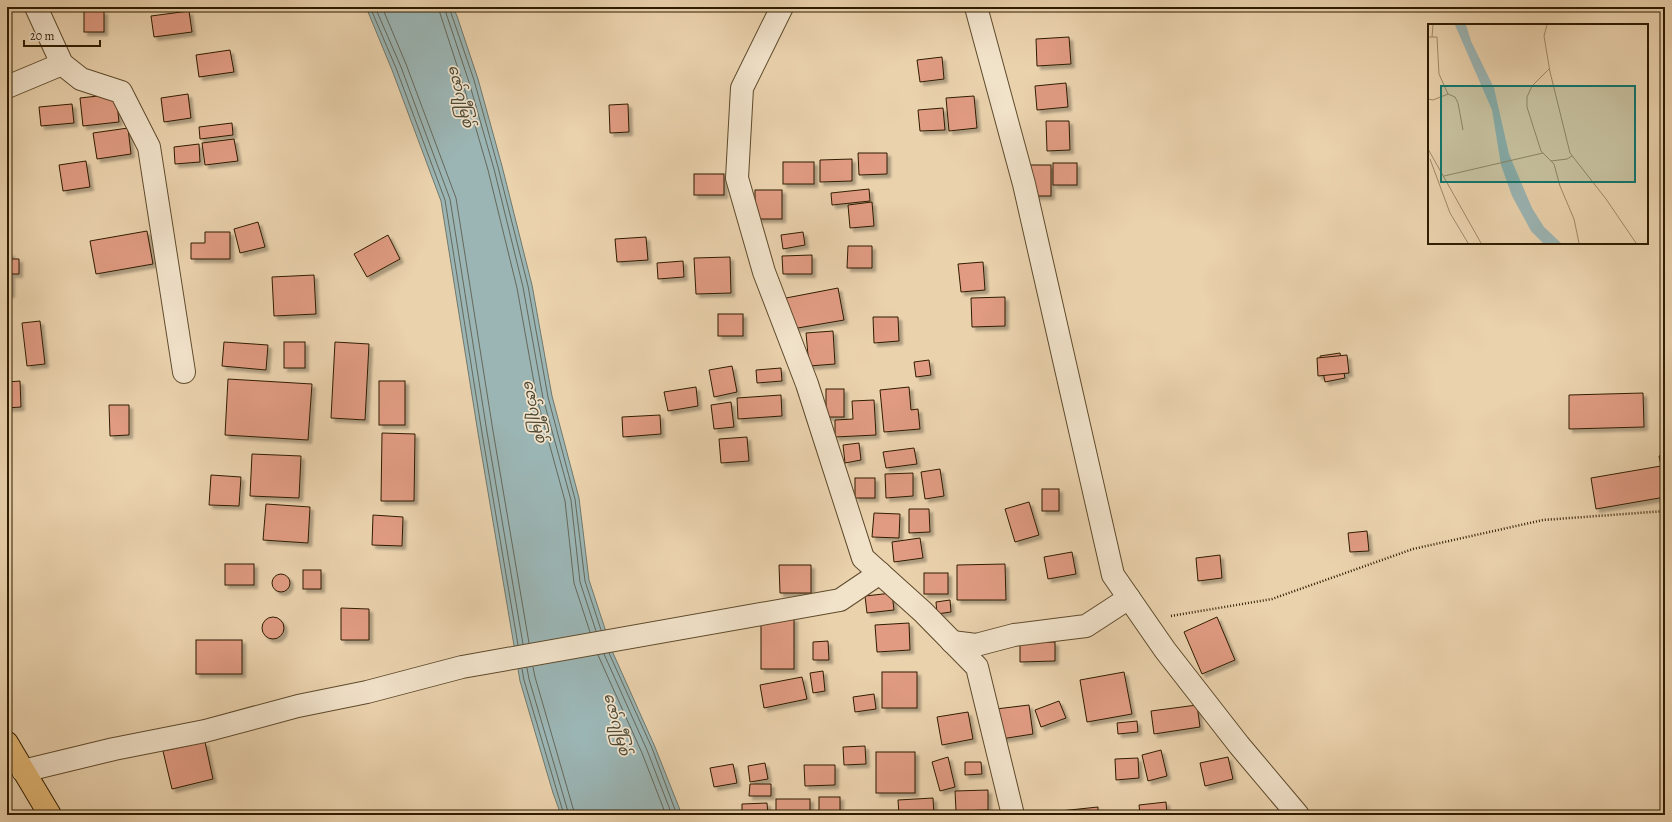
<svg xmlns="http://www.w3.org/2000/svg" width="1672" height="822" font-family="Alegreya,'Noto Sans Myanmar',serif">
  <defs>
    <filter id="shadow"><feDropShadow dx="3.5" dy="3.5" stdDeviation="1" flood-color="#0004"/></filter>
  </defs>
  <rect width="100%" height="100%" fill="#ead2ad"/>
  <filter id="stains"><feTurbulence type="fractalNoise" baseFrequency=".005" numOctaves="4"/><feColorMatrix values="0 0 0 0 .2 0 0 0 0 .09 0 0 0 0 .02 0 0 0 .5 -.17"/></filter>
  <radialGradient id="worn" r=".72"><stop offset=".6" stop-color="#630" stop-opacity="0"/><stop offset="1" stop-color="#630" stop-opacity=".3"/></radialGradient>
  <!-- water -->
  <path fill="#9bb5b4" stroke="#70786c" d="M366 7H453L457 16 478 79 502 166 532 285 552 396 579 498 589 580 613 653 655 747 682 815H561L553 793 520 681 478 433 441 201 392 70Z"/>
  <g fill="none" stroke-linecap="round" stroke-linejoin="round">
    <!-- shore -->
    <g stroke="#65685a" stroke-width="1">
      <path d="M370 7 396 68 445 200 482 433 518 645"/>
      <path d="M375 7 401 67 450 199 487 432 523 644"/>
      <path d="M382 7 406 64 456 198 493 431 529 643"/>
      <path d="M438 7 463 84 488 170 517 288 537 399 565 501 574 583 590 632"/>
      <path d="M444 7 469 82 494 169 523 287 543 398 571 500 580 582 596 631"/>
      <path d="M449 7 474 80 498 167 528 286 548 397 575 499 585 581 601 630"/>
      <path d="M609 653 652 748 677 815"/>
      <path d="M604 654 647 750 672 815"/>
      <path d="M598 655 642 753 666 815"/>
      <path d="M533 667 535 677 575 815"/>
      <path d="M527 668 529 679 569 815"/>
      <path d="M522 669 524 680 564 815"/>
    </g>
  </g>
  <!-- building -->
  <g fill="#e09b82" stroke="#2f1c00" filter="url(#shadow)">
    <rect x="84" y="11" width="20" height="21"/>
    <path d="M189 11 192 32 154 37 151 16Z"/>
    <path d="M1069 37 1071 64 1037 66 1036 39Z"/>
    <path d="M230 50 234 72 199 77 196 55Z"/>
    <path d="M942 57 944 79 920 82 917 60Z"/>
    <path d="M1066 83 1068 107 1037 110 1035 86Z"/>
    <path d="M116 94 119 122 83 126 80 98Z"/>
    <path d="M188 94 191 118 164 122 161 98Z"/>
    <path d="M974 96 977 128 949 131 946 98Z"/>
    <path d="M72 104 74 123 41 126 39 107Z"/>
    <path d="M628 104 629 132 610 133 609 105Z"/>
    <path d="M943 108 945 130 920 131 918 110Z"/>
    <path d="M1046 121H1069L1070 150 1047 151Z"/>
    <path d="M232 123 233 135 200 139 199 127Z"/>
    <path d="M128 128 131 154 97 159 93 133Z"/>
    <path d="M234 139 238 161 205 165 202 143Z"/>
    <path d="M199 144 200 162 175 164 174 147Z"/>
    <path d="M858 153H887V174L859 175Z"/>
    <path d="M852 159V181L820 182V160Z"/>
    <path d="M86 161 90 187 63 191 59 165Z"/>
    <rect x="783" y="162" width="31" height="22"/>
    <rect x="1053" y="163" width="24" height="22"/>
    <rect x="1029" y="165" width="22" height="31"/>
    <rect x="694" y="174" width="30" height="21"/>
    <path d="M869 189 870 201 832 205 831 193Z"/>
    <rect x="755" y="190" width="27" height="29"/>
    <path d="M872 202 874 226 850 228 848 205Z"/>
    <path d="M258 222 265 247 240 253 234 229Z"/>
    <path d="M147 231 153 264 96 274 90 241Z"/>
    <path d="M205 232H230V259H191V243H205Z"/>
    <path d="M803 232 805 245 783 249 781 235Z"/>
    <path d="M388 235 400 259 367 277 354 254Z"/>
    <path d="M646 237 648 260 617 262 615 239Z"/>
    <path d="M848 246H872V268H847Z"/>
    <path d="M7 253H11V259H19V274H11V294H7Z"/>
    <path d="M812 255V274H783L782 256Z"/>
    <path d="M730 257 731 293 696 294 694 258Z"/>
    <path d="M683 261 684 277 658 279 657 263Z"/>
    <path d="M983 262 985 290 961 292 958 264Z"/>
    <path d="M314 275 316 314 274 316 272 277Z"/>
    <path d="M838 288 844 320 792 329 786 298Z"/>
    <path d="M1005 297V326L972 327 971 298Z"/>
    <rect x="718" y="314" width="25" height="22"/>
    <path d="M873 317H898L899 341 874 343Z"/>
    <path d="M40 321 45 364 27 366 22 323Z"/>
    <path d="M833 331 835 364 809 366 806 333Z"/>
    <path d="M224 342 268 345 266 370 222 366Z"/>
    <rect x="284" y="342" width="21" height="26"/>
    <path d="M335 342 369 344 365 420 331 418Z"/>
    <path d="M1340 353 1345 378 1325 382 1320 356Z"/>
    <path d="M1347 355 1349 373 1318 376 1317 358Z"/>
    <path d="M929 360 931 375 916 377 914 362Z"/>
    <path d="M732 366 737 392 714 397 709 370Z"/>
    <path d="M781 368 782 381 757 383 756 370Z"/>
    <path d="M228 379 312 384 308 440 225 435Z"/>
    <path d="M20 381 21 407 7 408V382Z"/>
    <rect x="379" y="381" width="26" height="44"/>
    <path d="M696 387 698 406 668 411 664 392Z"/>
    <path d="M909 387 911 410 918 409 920 429 884 432 880 390Z"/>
    <rect x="826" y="389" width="18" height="28"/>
    <path d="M1643 393 1644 427 1569 429V395Z"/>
    <path d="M781 395 782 416 738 419 737 398Z"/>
    <path d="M874 400 876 435 835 437V420L853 419 852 401Z"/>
    <path d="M731 402 734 427 714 429 711 405Z"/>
    <path d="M109 405H129V435L110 436Z"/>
    <path d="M660 415 661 434 623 437 622 417Z"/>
    <path d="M382 433 415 434 414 501H381Z"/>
    <path d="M747 437 749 461 721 463 719 439Z"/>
    <path d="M859 443 861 460 845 463 843 445Z"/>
    <path d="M914 448 917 464 886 468 883 452Z"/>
    <path d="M252 454 301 456 299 498 250 496Z"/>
    <path d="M1665 454V497L1596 509 1591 478 1661 466 1659 456Z"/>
    <path d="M940 469 944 496 925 499 921 472Z"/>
    <path d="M913 473V496L886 498 885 474Z"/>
    <path d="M211 475 241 477 239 506 209 505Z"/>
    <rect x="855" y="478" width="20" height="20"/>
    <rect x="1042" y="489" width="17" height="22"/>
    <path d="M1029 502 1039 535 1015 542 1005 509Z"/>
    <path d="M266 504 310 507 308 543 263 540Z"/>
    <path d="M909 509H929L930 532 909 533Z"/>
    <path d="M874 513 900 514 899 538 872 537Z"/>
    <path d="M373 515 403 517 402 546 372 545Z"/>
    <path d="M1367 531 1369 551 1350 552 1348 533Z"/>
    <path d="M920 538 923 558 894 562 892 542Z"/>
    <path d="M1072 552 1076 574 1048 579 1044 557Z"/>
    <path d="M1220 555 1222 578 1198 581 1196 558Z"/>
    <rect x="225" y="564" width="29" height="21"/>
    <path d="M1005 564 1006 600H957V565Z"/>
    <path d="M779 565H811V593H780Z"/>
    <rect x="303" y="570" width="18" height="19"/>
    <rect x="924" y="573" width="24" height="21"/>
    <circle cx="281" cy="583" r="9"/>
    <path d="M892 593 894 610 867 613 865 596Z"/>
    <path d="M950 600 951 612 937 614 936 602Z"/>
    <path d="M341 608 369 609V640H341Z"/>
    <path d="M1217 617 1235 660 1202 674 1184 632Z"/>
    <circle cx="273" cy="628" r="11"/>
    <rect x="761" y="618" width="33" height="51"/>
    <path d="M909 623 910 650 877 652 875 625Z"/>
    <rect x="196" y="640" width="46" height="34"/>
    <path d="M828 641 829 660H813V642Z"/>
    <path d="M1055 642V661L1020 662V643Z"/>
    <path d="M823 671 825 691 813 693 810 673Z"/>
    <rect x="882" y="672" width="35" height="36"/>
    <path d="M1124 672 1132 714 1087 722 1080 680Z"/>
    <path d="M802 677 807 699 764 708 760 685Z"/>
    <path d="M874 694 876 709 855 712 853 697Z"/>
    <path d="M1059 701 1066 718 1041 727 1035 710Z"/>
    <path d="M1029 705 1033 734 1001 739 996 709Z"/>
    <path d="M1197 705 1200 727 1154 734 1151 711Z"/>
    <path d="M968 712 973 739 942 745 937 717Z"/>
    <path d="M1137 721 1138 732 1118 734 1117 723Z"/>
    <path d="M205 742 213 779 172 789 163 751Z"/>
    <path d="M865 746 866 764 844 765 843 747Z"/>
    <path d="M1161 750 1167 776 1148 781 1142 755Z"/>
    <rect x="876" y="752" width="39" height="41"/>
    <path d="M948 757 955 787 940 791 932 762Z"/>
    <path d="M1228 757 1233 779 1205 786 1200 763Z"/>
    <path d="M1138 758 1139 778 1116 780 1115 759Z"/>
    <path d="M965 762H981L982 774 965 775Z"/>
    <path d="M765 763 768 779 750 782 748 766Z"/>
    <path d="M733 764 737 783 714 787 710 768Z"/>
    <path d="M804 765H835V785L805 786Z"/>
    <path d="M750 784H771V796H749Z"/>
    <path d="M988 790V810L956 811 955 791Z"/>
    <rect x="819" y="797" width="21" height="18"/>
    <path d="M933 798 934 815H899L898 800Z"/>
    <rect x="776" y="799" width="34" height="16"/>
    <path d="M1166 802 1167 815H1140L1139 805Z"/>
    <path d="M767 803 768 815H742V804Z"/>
    <path d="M1098 807V815H1060V811Z"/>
  </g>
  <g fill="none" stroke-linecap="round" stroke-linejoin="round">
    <!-- street casing -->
    <g stroke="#5e4a2b" stroke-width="24">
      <g id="street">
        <path d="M36 7 62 64 81 79 121 92 149 147 184 372"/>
        <path d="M782 7 742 88 737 178 764 272 807 384 863 558 923 612 977 667 1013 815"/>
        <path d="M976 7 1024 184 1113 575 1165 650 1239 745 1298 815"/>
        <path d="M7 87 62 64"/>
        <path d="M952 642 976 645 1014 635 1086 626 1129 598"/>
        <path d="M23 771 114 749 205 731 298 706 367 692 462 667 840 600 880 573"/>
      </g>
    </g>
    <!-- highway casing -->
    <g stroke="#2f1c00" stroke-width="24">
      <path id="highway" d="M7 743 50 815"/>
    </g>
    <!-- path -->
    <path stroke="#2f1c00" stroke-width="2.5" stroke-dasharray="1 2" stroke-linecap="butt" d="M1171 616 1272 599 1413 549 1543 520 1665 511"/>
    <!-- street -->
    <use href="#street" stroke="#f1e2ca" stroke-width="22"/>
    <!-- highway -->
    <use href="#highway" stroke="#e5b976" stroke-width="22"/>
  </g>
  <g text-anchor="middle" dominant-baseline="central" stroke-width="3.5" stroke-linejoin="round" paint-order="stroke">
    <!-- water labels -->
    <g font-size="15" font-style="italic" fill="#4f4a36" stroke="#f1e2ca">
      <text transform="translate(461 96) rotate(76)">ဇော်ဂျီမြစ်</text>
      <text transform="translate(535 411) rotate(78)">ဇော်ဂျီမြစ်</text>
      <text transform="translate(617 724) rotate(75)">ဇော်ဂျီမြစ်</text>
    </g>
  </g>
  <!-- overview -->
  <g transform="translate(1428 24)">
    <rect width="220" height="220" fill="#ead2ad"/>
    <path d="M27 1H38L43 17 66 64 81 130 104 184 116 203 133 219H115L103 207 84 172 73 141 64 86Z" fill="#9bb5b4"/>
    <path fill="none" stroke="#9f8968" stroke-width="1" d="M119 1 116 12 122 48 142 129 178 175 208 219M0 13H9L11 50 20 70 27 73 30 79 35 106M4 13 5 1M122 44 104 62 99 73V83L113 127 126 140 132 162 146 195 151 219M0 75 5 76 20 70M0 125 53 219M2 135 22 189 40 219M123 137 139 135 144 132M16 152 115 129"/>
    <path fill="#0f766e" fill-opacity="0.15" stroke="#0f766e" stroke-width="2" d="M13 62H207V158H13Z"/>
    <rect width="220" height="220" fill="none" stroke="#2f1c00" stroke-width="2"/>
  </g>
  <!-- margin -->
  <rect width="1672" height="822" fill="none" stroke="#ead2ad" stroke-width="24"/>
  <rect x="8" y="8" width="1656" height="806" fill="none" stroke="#2f1c00" stroke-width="2"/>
  <rect x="12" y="12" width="1648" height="798" fill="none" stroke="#2f1c00"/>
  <!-- scale -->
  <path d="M24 40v6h76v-6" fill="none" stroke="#2f1c00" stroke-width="2"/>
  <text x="30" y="40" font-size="12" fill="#2f1c00" stroke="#f1e2ca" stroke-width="3" paint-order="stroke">20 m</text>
  <rect width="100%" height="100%" filter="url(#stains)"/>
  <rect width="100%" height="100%" fill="url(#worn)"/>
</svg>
